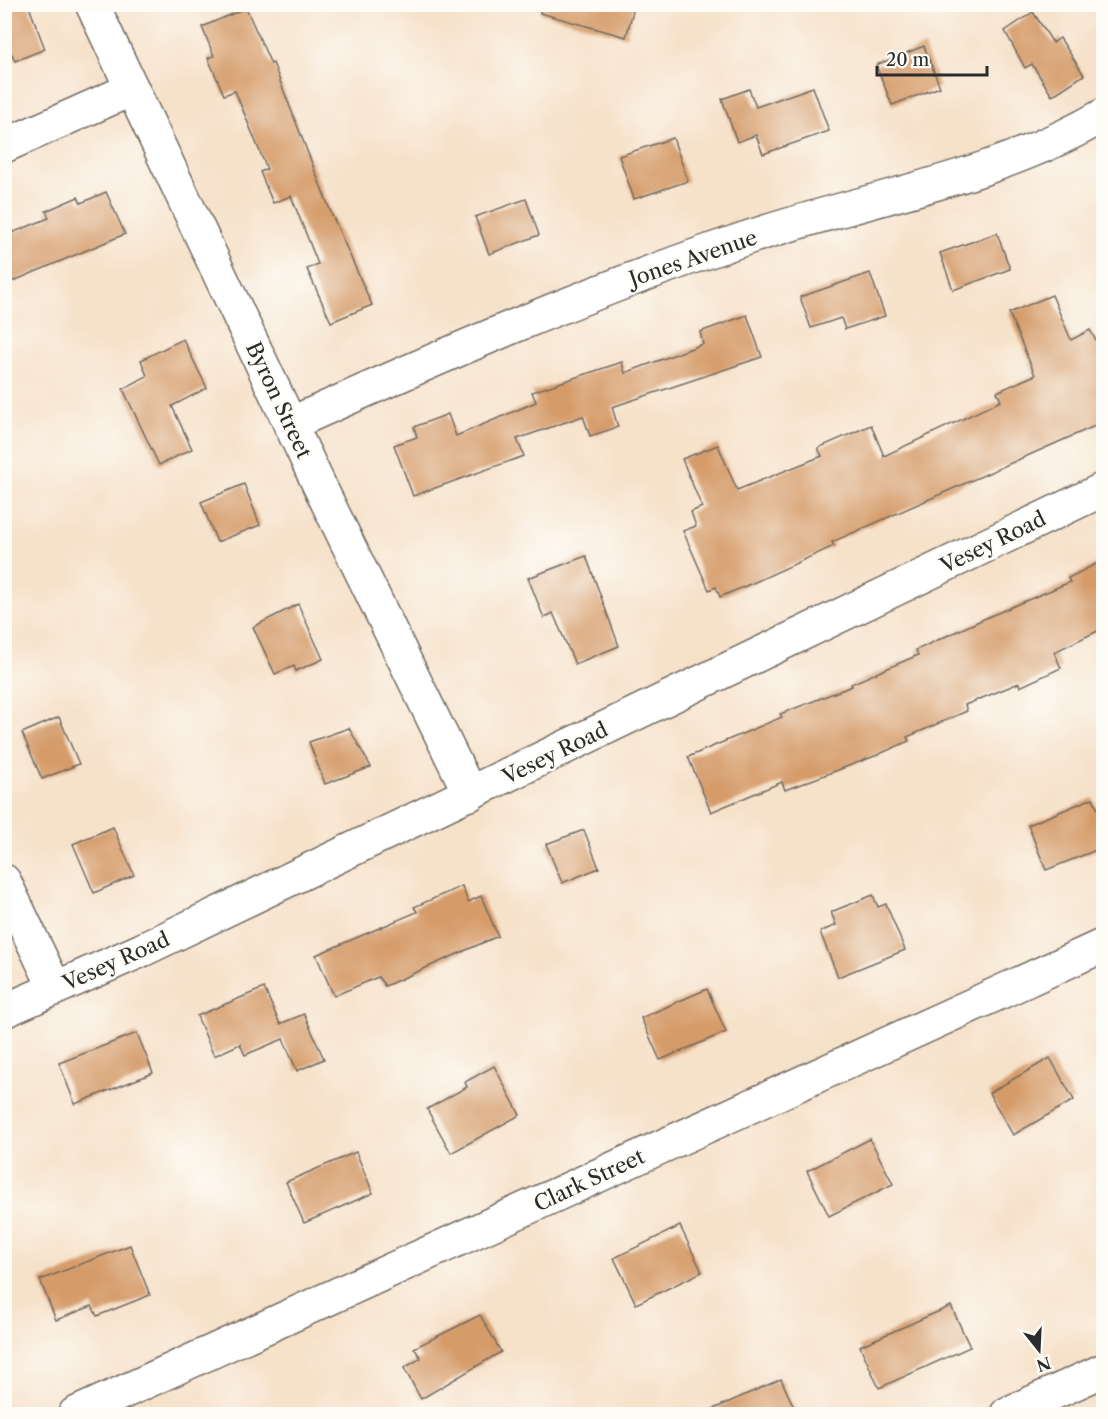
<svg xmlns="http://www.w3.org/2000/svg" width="1108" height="1419" font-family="'Libre Caslon Text',serif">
  <rect width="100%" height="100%" fill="#fdfcf7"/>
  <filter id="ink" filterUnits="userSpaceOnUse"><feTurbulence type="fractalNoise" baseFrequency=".0167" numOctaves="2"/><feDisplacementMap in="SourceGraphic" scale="12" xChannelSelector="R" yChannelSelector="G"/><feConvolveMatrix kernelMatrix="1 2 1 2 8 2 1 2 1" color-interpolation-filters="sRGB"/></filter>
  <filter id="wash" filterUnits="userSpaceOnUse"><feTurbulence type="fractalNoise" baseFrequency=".008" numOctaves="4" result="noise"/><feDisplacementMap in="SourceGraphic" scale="24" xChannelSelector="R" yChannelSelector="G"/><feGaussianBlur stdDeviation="1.35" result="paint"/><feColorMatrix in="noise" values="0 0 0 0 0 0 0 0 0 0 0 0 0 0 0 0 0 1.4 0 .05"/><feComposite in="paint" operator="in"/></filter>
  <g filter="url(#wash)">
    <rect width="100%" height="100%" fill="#f6e1c9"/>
    <g id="blocks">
      <!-- building -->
      <g fill="#d59b69">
        <path d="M4 4H28L45 49 15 61 12 54 4 57Z"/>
        <path d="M541 4H635L626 37 540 13Z"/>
        <path d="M246 8 271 64 273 63 332 215 372 305 331 322 307 269 318 264 291 196 273 203 260 172 267 169 235 91 224 95 208 58 214 56 202 27Z"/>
        <path d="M1033 12 1053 43 1060 38 1084 75 1052 96 1032 64 1025 68 1005 31Z"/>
        <path d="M924 46 940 87 892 105 876 65Z"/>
        <path d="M813 87 829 131 763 154 756 135 737 142 722 99 749 89 756 107Z"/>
        <path d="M673 138 688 181 634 199 619 156Z"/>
        <path d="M106 192 125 234 4 285V236L49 218 46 211 78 197 81 203Z"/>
        <path d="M526 199 539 235 489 254 475 217Z"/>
        <path d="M997 233 1010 269 953 290 940 253Z"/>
        <path d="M870 273 885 316 845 329 841 318 811 328 800 297Z"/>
        <path d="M1052 295 1071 340 1090 330 1104 355V422L832 542 834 546 755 582 720 597 716 587 709 590 683 531 696 526 691 512 702 507 682 459 718 445 737 490 822 456 818 448 871 425 884 456 1001 401 997 392 1035 375 1009 313Z"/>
        <path d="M747 315 762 357 612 407 618 427 590 436 583 416 517 439 524 456 413 496 394 445 417 437 414 427 448 414 456 436 536 402 532 392 622 362 625 373 703 344 700 332Z"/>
        <path d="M183 339 207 388 172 406 192 449 159 465 123 389 147 376 141 360Z"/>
        <path d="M244 484 260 525 217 542 201 502Z"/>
        <path d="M586 556 619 646 575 664 553 613 544 618 528 578Z"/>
        <path d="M1104 560V628L1054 652 1061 668 1020 687 1019 683 965 705 967 711 907 737 909 741 875 756 785 790 782 782 711 812 688 757 782 717 780 714 852 686 851 684 918 655 916 650 988 617 1070 582 1068 578Z"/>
        <path d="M298 604 323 659 296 671 294 666 275 674 253 627Z"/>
        <path d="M59 717 79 764 42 779 22 733Z"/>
        <path d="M349 728 371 767 325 784 309 742Z"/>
        <path d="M1093 798 1104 824V847L1046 870 1028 825Z"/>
        <path d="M113 827 134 875 94 893 73 844Z"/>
        <path d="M584 830 599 868 562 883 546 844Z"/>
        <path d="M462 886 468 902 481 896 498 936 385 986 378 977 334 996 316 955 417 912 414 907Z"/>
        <path d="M873 895 878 907 886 904 905 950 838 977 820 932 836 925 831 912Z"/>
        <path d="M264 988 280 1024 304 1014 324 1059 297 1071 283 1039 245 1055 240 1044 214 1056 197 1016Z"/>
        <path d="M707 989 726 1032 660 1060 641 1018Z"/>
        <path d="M137 1033 153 1073 75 1104 59 1063Z"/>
        <path d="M1050 1058 1074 1100 1013 1135 989 1093Z"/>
        <path d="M494 1066 520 1115 451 1153 427 1109 467 1087 465 1082Z"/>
        <path d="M870 1139 893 1184 829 1216 807 1171Z"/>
        <path d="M356 1152 373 1193 304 1223 286 1182Z"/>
        <path d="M680 1226 702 1272 636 1304 614 1258Z"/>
        <path d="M130 1245 150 1295 97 1316 92 1306 56 1320 40 1280Z"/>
        <path d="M951 1306 970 1347 879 1388 860 1346Z"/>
        <path d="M480 1315 501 1352 421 1399 404 1368 421 1358 414 1348Z"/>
        <path d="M781 1379 797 1414H702Z"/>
      </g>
    </g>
  </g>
  <g filter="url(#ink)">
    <use href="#blocks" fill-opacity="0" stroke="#726b62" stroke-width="1.5"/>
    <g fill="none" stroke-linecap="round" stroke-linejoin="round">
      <!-- minor casing -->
      <g stroke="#726b62" stroke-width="36">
        <g id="minor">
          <path d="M92 4 320 487 470 794"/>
          <path d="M4 146 132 89"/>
          <path d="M290 424C439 357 589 291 744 239 864 198 993 180 1104 115"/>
          <path d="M4 881 55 988"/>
          <path d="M4 1011 142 950 1104 489"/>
          <path d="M75 1414 1104 945"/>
          <path d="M1007 1414 1104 1370"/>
        </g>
      </g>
      <!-- minor -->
      <use href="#minor" stroke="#fff" stroke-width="33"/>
    </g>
  </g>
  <g text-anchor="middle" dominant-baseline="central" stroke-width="5" stroke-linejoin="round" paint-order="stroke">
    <!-- street labels -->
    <g font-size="21" fill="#2b2b2b" stroke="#fdfcf7">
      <text transform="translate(693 258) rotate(-19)">Jones Avenue</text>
      <text transform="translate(279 400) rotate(65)">Byron Street</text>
      <text transform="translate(993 542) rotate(-26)">Vesey Road</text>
      <text transform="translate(555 753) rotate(-26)">Vesey Road</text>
      <text transform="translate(116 961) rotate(-24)">Vesey Road</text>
      <text transform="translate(589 1180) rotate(-25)">Clark Street</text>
    </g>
  </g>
  <!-- margin -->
  <rect width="1108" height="1419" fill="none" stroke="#fdfcf7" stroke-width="24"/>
  <!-- north arrow -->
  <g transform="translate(1039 1350) rotate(162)" stroke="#fdfcf7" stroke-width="4.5" paint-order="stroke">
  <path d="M0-4.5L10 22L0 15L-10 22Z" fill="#2b2b2b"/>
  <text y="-9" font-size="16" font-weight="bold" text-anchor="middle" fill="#2b2b2b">N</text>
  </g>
  <!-- scale -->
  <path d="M877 66v9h110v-9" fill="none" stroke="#2b2b2b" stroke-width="3"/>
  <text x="886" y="66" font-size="18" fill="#2b2b2b" stroke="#fdfcf7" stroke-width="4.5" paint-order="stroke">20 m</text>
</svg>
